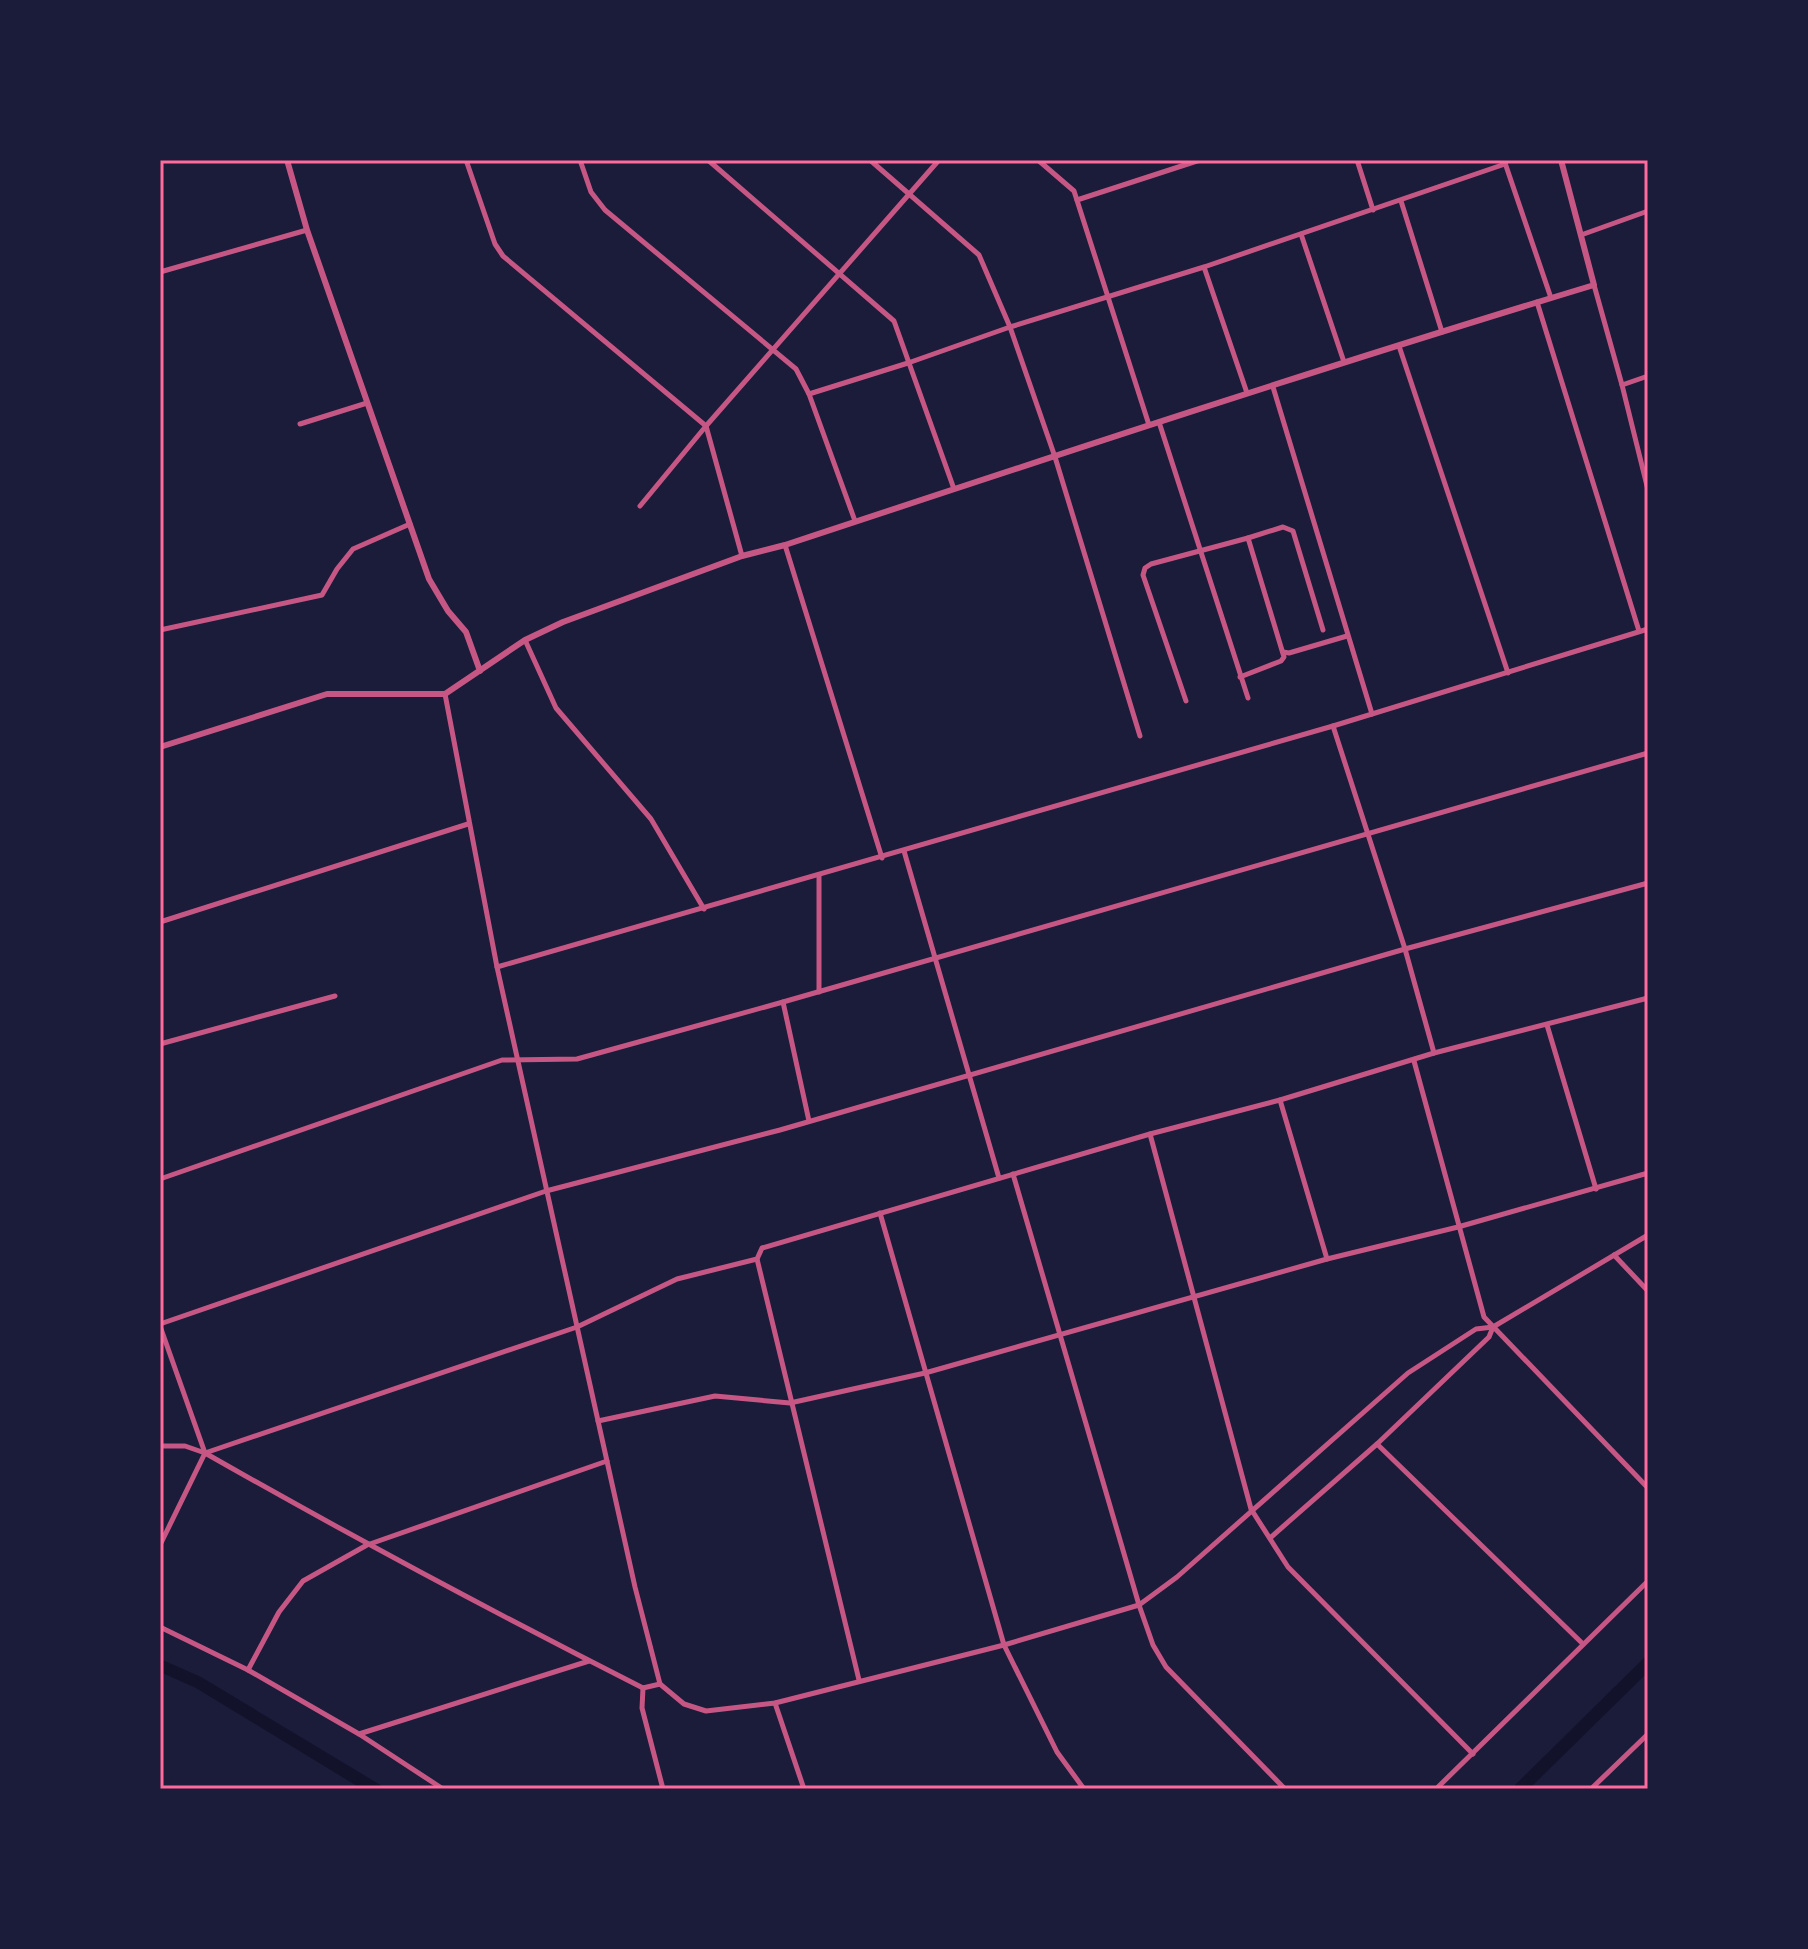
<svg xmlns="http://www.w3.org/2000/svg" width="1808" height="1949" font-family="'Libre Baskerville',serif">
  <rect width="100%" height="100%" fill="#1b1b3a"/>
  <!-- water -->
  <g fill="#12122b">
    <path d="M1648 1654V1672L1529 1789H1511Z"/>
    <path d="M160 1659 201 1677 387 1789H362L196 1688 160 1672Z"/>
  </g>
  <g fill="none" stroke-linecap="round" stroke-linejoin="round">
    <!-- minor -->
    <g stroke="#c65784" stroke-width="5">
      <path d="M466 160 495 244 503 256 706 426 742 556"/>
      <path d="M580 160 591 192 605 210 796 369 809 394 855 521"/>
      <path d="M708 160 894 321 954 489"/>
      <path d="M870 160 979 255 1010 327 1055 457 1140 736"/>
      <path d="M1038 160 1074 191 1149 425"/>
      <path d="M1357 160 1373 210"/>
      <path d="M1504 160 1551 298"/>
      <path d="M1077 200 1200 160"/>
      <path d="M1401 201 1442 332"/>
      <path d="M1301 234 1344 362"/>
      <path d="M1581 235 1648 211"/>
      <path d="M1204 267 1247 393"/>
      <path d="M160 272 307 230"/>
      <path d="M1594 285 1622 385 1648 490"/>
      <path d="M1537 302 1639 631"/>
      <path d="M1399 346 1508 673"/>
      <path d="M1622 385 1648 376"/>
      <path d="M1273 387 1372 714"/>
      <path d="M809 394 908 363 1010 327 1204 267 1505 164"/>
      <path d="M1159 422 1248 698"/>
      <path d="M300 424 367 403"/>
      <path d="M640 506 706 426 939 160"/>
      <path d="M1248 538 1283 527 1293 531 1323 630"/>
      <path d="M785 545 882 858"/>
      <path d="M160 630 322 595 337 569 353 549 410 524"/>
      <path d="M525 640 556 708 651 819 704 909"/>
      <path d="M1283 652 1289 653 1347 636"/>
      <path d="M445 694 497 967 635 1587 660 1684"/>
      <path d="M1186 701 1143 575 1145 568 1151 564 1248 538 1284 657 1281 661 1240 677"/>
      <path d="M1333 726 1405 949 1434 1053"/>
      <path d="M904 851 999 1178"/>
      <path d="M160 922 468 824"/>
      <path d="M497 967 1333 726 1648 629"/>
      <path d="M819 992V875"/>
      <path d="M783 1002 809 1121"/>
      <path d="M1547 1025 1596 1189"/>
      <path d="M160 1044 335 996"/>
      <path d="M1414 1061 1484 1317 1648 1488"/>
      <path d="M1280 1100 1327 1259"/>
      <path d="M1150 1134 1251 1509 1288 1567 1473 1754"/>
      <path d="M1013 1174 1139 1605 1153 1645 1166 1667 1285 1789"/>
      <path d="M160 1179 502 1060 577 1059 783 1002 1648 753"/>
      <path d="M880 1213 1004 1645 1057 1752 1084 1789"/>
      <path d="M1614 1255 1648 1291"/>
      <path d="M757 1259 859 1680"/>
      <path d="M160 1324 546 1191 780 1130 1405 949 1648 883"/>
      <path d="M160 1326 205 1453"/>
      <path d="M598 1421 715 1396 790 1403 925 1373 1327 1259 1458 1227 1648 1173"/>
      <path d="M1377 1444 1583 1644"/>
      <path d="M160 1446H185L205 1453C349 1535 495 1613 643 1688L660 1684"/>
      <path d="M1270 1538 1377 1444 1489 1337 1493 1327 1648 1235"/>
      <path d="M160 1545 205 1453 577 1327 677 1279 757 1259 762 1248 1150 1134 1280 1100 1434 1053 1648 998"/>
      <path d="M160 1627 248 1670 359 1734 443 1789"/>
      <path d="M248 1670 279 1612 303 1581 367 1545 607 1461"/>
      <path d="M660 1684 684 1704 706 1711 775 1703 1004 1645 1139 1605 1177 1577 1408 1373 1476 1329 1493 1327"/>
      <path d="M643 1688 642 1708 663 1789"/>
      <path d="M775 1703 804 1789"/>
      <path d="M359 1734 589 1661"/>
      <path d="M1436 1789 1648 1581"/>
      <path d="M1591 1789 1648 1734"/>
    </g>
    <!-- tertiary -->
    <g stroke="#c65784" stroke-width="6">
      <path d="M287 160 307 230 429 579 448 611 466 632 480 671"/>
      <path d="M160 747 327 694H445L525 640 563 622 742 556 785 545C1054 456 1323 367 1594 285L1561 160"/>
    </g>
  </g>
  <!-- border -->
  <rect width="1808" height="1949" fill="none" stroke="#1b1b3a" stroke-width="324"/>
  <rect x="162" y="162" width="1484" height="1625" fill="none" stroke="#ff6b9d" stroke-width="3"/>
</svg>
